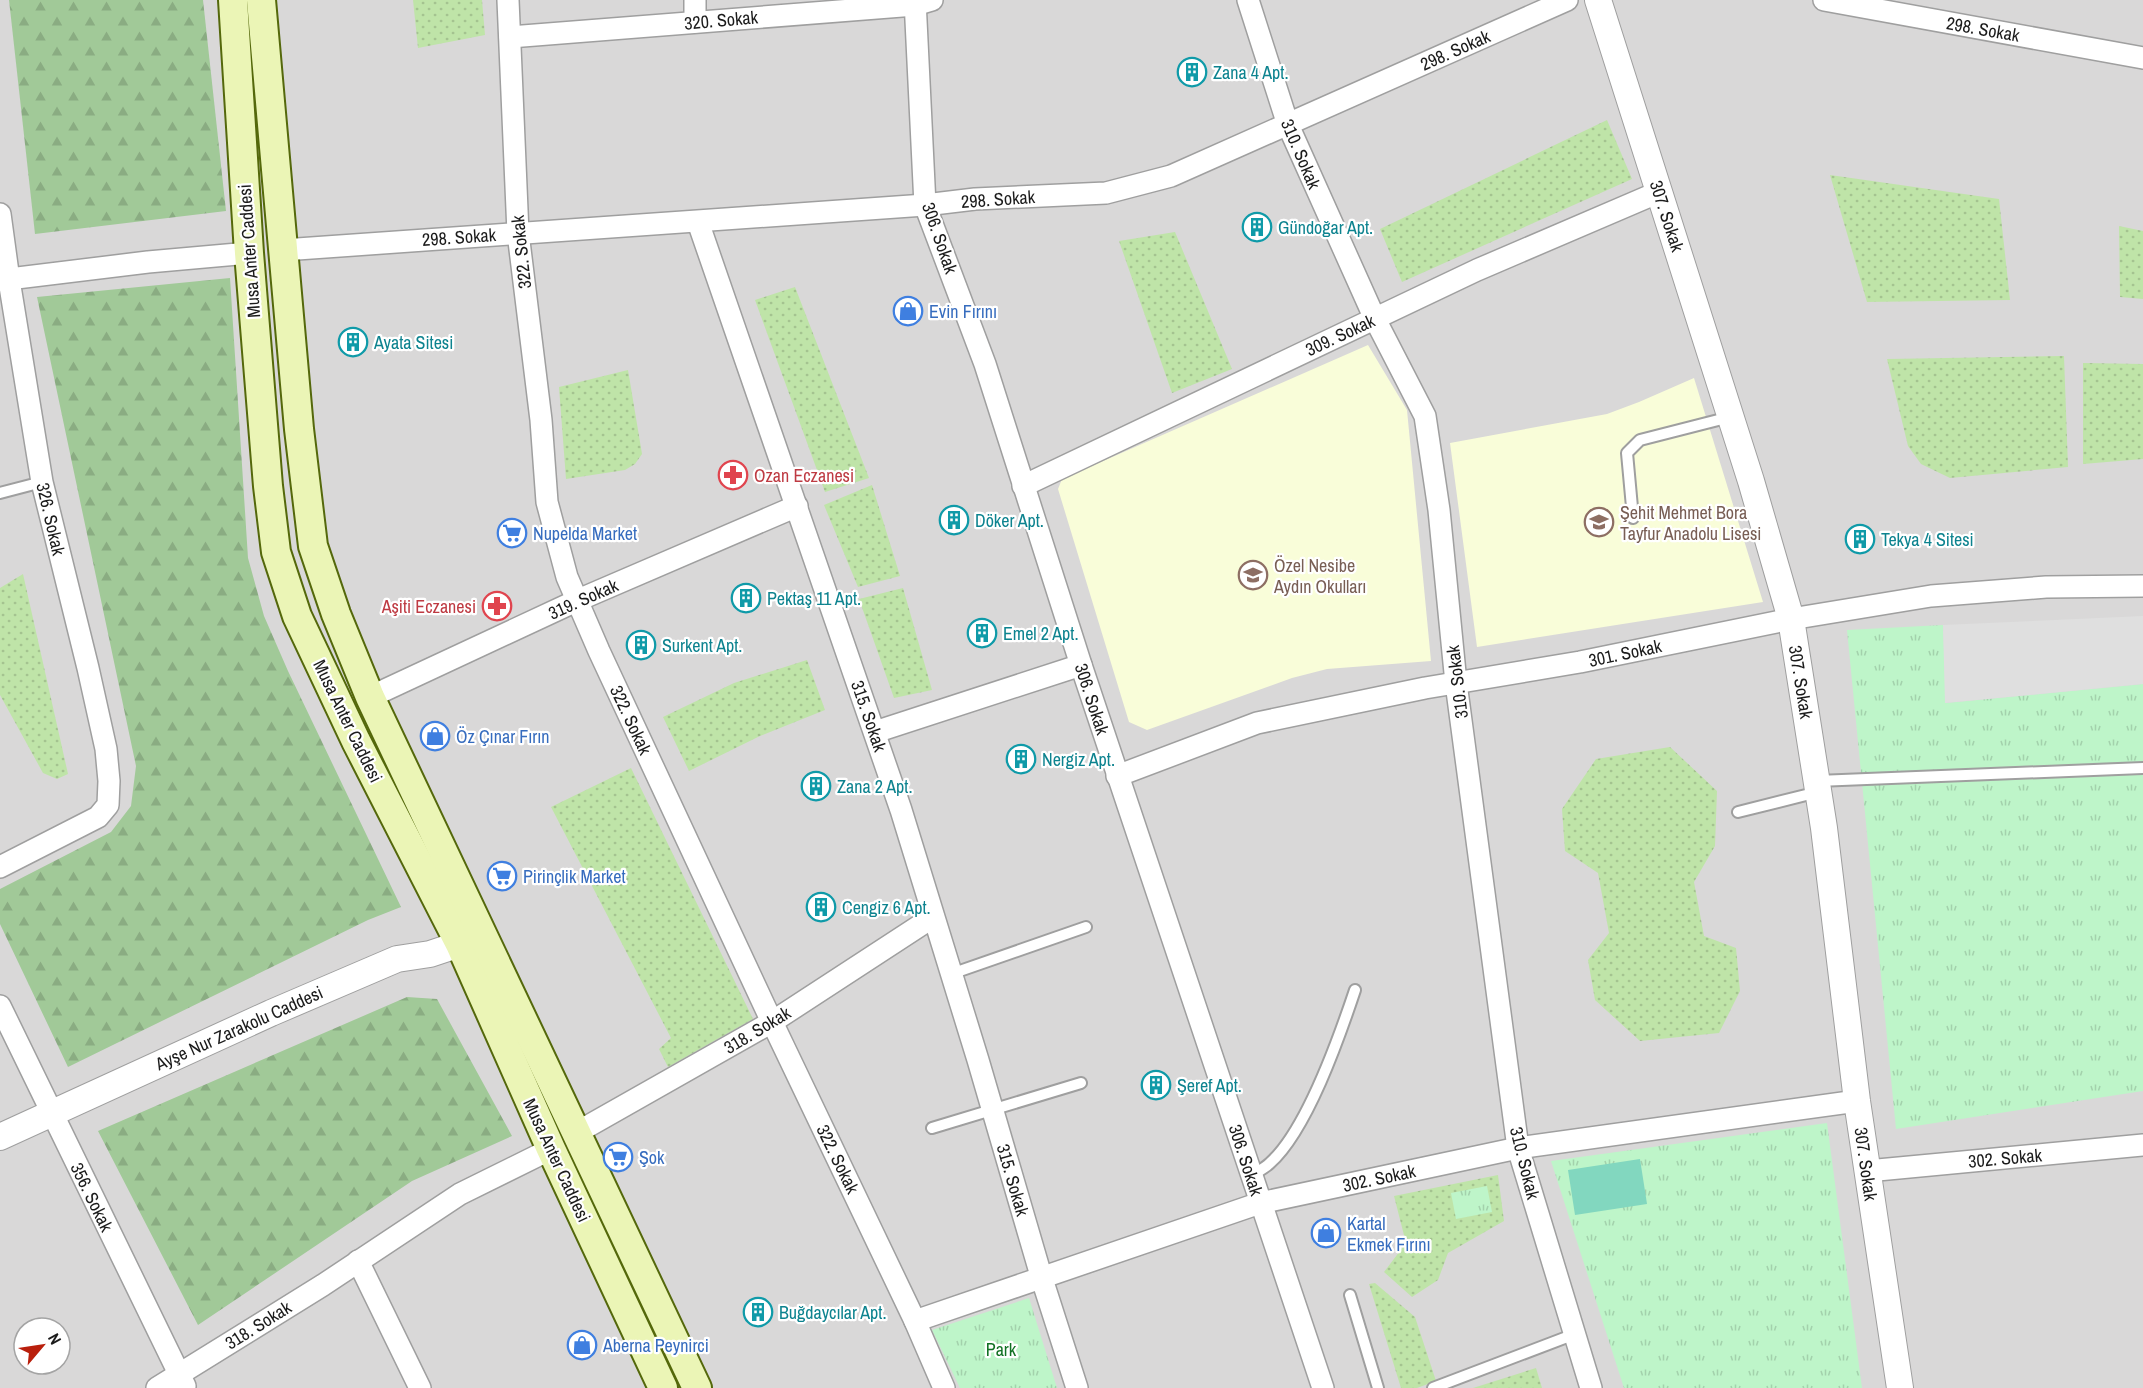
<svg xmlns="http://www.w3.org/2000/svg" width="2143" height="1388" font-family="'Archivo Narrow',sans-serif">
  <defs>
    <pattern id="grass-dots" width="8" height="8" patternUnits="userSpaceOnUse" patternTransform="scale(1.5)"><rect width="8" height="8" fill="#bfe4a8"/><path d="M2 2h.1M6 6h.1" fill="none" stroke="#a4c390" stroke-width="1.8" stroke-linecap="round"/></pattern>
    <pattern id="forest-firs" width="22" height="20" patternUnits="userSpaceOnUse" patternTransform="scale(1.5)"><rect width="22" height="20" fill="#a1c998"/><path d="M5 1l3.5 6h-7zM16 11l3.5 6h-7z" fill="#8aac82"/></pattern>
    <pattern id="park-tufts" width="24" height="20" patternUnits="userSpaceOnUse" patternTransform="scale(1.5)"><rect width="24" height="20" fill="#bef5c9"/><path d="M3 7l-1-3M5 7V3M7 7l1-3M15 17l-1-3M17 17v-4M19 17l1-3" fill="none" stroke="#a3d1ac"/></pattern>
  </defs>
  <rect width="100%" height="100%" fill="#ece9e1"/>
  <!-- residential -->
  <path fill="#d9d8d8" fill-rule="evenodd" d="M0 0H2143V1388H0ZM24 1328H60V1364H24Z"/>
  <!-- education -->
  <g fill="#f9fdd9">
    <path d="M1368 345 1407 410 1431 661 1327 669 1292 678 1147 730 1129 722 1058 489 1062 479Z"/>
    <path d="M1694 378 1763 602 1477 647 1450 443 1607 414 1639 402Z"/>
  </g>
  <!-- grass -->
  <g fill="url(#grass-dots)">
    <path d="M413 0H482L485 35 418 48Z"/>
    <path d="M1607 120 1632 179 1402 282 1380 229Z"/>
    <path d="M1830 175 1999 199 2010 300 1867 302Z"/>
    <path d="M2119 226 2143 231V299L2120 297Z"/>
    <path d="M1175 232 1232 369 1172 393 1119 241Z"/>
    <path d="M795 287 869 478 825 492 755 300Z"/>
    <path d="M2064 356 2068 467 1950 478 1921 464 1908 446 1887 359Z"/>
    <path d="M2083 363 2143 364V459L2083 464Z"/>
    <path d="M628 370 642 454 635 464 625 470 566 479 559 387Z"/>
    <path d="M872 485 900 576 858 587 824 505Z"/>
    <path d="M23 574 68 774 57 779 43 773 0 695V588Z"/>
    <path d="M903 588 932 690 894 698 859 599Z"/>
    <path d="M807 660 825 710 760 736 689 771 663 717 734 683Z"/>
    <path d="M1670 747 1717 791 1715 846 1694 882 1704 936 1736 948 1740 991 1719 1033 1640 1041 1595 1000 1588 960 1609 933 1598 873 1565 851 1562 809 1596 759Z"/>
    <path d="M631 768 753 1019 668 1067 659 1049 671 1038 551 807Z"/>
    <path d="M1498 1175 1504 1221 1448 1253 1438 1280 1412 1297 1384 1272 1406 1243 1394 1196Z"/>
    <path d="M1375 1283 1415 1317 1436 1381 1417 1388H1401L1369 1284Z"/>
    <path d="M1536 1368 1542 1388H1473Z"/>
  </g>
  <!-- forest -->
  <g fill="url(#forest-firs)">
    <path d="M9 0H203L226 211 35 234Z"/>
    <path d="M230 278 248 558 264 616 288 671 401 907 368 920 68 1067 0 924V889L111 832 131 806 136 766 37 297Z"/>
    <path d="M407 997 437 999 512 1136 412 1181 198 1325 98 1131Z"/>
  </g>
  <!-- park -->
  <g fill="url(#park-tufts)">
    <path d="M1943 625 1946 703 2143 684V1091L1896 1129 1847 630Z"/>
    <path d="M1827 1123 1862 1388H1624L1551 1161Z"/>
    <path d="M1487 1186 1492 1212 1456 1219 1451 1193Z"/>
    <path d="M1029 1298 1057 1388H960L932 1330Z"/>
  </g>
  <!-- pitch -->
  <path fill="#82d7bf" d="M1640 1159 1647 1204 1575 1215 1568 1170Z"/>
  <!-- parking -->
  <path fill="#dfdfdf" d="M2143 616V684L1945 703 1943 625Z"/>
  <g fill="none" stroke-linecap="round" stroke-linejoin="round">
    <!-- service casing -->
    <g stroke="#9f9f9f" stroke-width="14">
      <g id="service">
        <path d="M0 493 42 482"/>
        <path d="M1633 518 1627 453 1640 440 1730 417"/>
        <path d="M1817 781 2143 768"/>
        <path d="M1738 812 1818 792"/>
        <path d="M951 974 1086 927"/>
        <path d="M932 1128 1081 1083"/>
        <path d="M1251 1176C1257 1172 1265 1168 1270 1163 1307 1130 1339 1038 1355 990"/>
        <path d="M1350 1295 1378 1388"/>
        <path d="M1433 1388 1575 1334"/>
      </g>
    </g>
    <!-- minor casing -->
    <g stroke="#9f9f9f" stroke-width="24">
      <g id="minor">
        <path d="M508 0 518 233 541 420 547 502 567 577 599 651 772 1022 915 1321 944 1388"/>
        <path d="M915 0 925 205 985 364 1081 665 1323 1388"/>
        <path d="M1248 0 1288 125 1375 319 1425 416 1439 510 1456 683 1518 1148 1591 1388"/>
        <path d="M1824 0 2143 58"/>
        <path d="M695 22V0"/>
        <path d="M510 37 915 5 932 0"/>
        <path d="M0 214 9 280 42 482 88 668 106 749 109 781 108 805 98 817 0 867"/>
        <path d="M698 222 901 810 978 1060 1042 1279 1077 1388"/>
        <path d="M283 250 925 205 975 199 1106 193 1171 176 1567 0"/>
        <path d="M0 280 148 262 249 253"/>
        <path d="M1023 486 1477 270 1659 192"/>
        <path d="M370 697 576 601 797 506"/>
        <path d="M875 732 1081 665"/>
        <path d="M1117 776 1257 723 1425 688 1580 662 1791 619 1931 596 2046 587 2143 586"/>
        <path d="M0 1006 185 1386"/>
        <path d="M576 1133 772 1022 933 917"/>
        <path d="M1867 1171 2143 1145"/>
        <path d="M358 1261 420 1388"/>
        <path d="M915 1321 1260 1203 1518 1148 1857 1101"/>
        <path d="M157 1388 323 1285 460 1194 551 1149"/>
      </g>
    </g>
    <!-- tertiary casing -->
    <g stroke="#9f9f9f" stroke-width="28">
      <g id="tertiary">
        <path d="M1598 0 1751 481 1791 619 1824 828 1857 1101 1900 1388"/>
        <path d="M0 1137 271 1013 397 959 430 954 460 944 476 935"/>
      </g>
    </g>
    <!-- secondary casing -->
    <g stroke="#54680b" stroke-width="32">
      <g id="secondary">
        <path d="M233 0 249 253 268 486 276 552 297 616 356 741 460 944 551 1149 663 1388"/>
        <path d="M261 0 299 429 313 546 336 614 370 697 697 1388"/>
      </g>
    </g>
    <!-- service -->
    <use href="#service" stroke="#fff" stroke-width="10"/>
    <!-- minor -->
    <use href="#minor" stroke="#fff" stroke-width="21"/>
    <!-- tertiary -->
    <use href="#tertiary" stroke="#fff" stroke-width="26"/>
    <!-- secondary -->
    <use href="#secondary" stroke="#ebf5b6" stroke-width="28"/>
  </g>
  <!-- icons -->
  <defs>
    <g id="building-ring" transform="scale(1.5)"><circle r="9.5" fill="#fff" stroke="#0f9aa8" stroke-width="1.5"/><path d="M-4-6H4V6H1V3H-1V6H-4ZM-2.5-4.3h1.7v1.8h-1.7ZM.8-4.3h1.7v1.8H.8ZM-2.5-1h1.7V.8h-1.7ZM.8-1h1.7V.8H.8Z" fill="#0f9aa8"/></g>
    <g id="shop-ring" transform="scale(1.5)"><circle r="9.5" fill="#fff" stroke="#3f7fe0" stroke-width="1.5"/><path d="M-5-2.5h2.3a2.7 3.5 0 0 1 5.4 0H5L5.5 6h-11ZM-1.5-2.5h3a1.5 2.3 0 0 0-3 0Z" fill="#3f7fe0"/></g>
    <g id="pharmacy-ring" transform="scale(1.5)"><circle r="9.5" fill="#fff" stroke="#e0444e" stroke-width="1.5"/><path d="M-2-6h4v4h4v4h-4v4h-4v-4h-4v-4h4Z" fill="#e0444e"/></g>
    <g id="school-ring" transform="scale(1.5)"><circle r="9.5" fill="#fff" stroke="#8d6e63" stroke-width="1.5"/><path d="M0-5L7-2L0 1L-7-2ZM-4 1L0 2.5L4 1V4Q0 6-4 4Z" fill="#8d6e63"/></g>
    <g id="supermarket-ring" transform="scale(1.5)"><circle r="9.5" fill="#fff" stroke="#3f7fe0" stroke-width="1.5"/><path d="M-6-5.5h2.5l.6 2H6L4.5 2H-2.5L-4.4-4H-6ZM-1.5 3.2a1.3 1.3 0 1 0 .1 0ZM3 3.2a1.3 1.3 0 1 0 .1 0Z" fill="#3f7fe0"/></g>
  </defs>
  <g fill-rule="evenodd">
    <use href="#building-ring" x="1192" y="72"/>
    <use href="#building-ring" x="1257" y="227"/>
    <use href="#shop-ring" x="908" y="311"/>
    <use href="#building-ring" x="353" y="342"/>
    <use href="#pharmacy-ring" x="733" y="475"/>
    <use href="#building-ring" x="954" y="520"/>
    <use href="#school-ring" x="1599" y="522"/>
    <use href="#supermarket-ring" x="512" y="533"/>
    <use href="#building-ring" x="1860" y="539"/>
    <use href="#school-ring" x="1253" y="575"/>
    <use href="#building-ring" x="746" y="598"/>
    <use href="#pharmacy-ring" x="497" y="606"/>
    <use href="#building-ring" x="982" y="633"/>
    <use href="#building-ring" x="641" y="645"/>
    <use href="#shop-ring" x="435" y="736"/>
    <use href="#building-ring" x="1021" y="759"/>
    <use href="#building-ring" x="816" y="786"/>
    <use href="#supermarket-ring" x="502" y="876"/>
    <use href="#building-ring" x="821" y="907"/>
    <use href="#building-ring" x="1156" y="1085"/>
    <use href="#supermarket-ring" x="618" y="1157"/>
    <use href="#shop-ring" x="1326" y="1233"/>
    <use href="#building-ring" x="758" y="1312"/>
    <use href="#shop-ring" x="582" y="1345"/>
  </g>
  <g text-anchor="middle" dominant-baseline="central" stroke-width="4.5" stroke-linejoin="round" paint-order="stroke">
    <!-- street labels -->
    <g font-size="18" fill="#1b1b1b" stroke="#fff">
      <text transform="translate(721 20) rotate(-5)">320. Sokak</text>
      <text transform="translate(1983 29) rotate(10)">298. Sokak</text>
      <text transform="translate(1455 50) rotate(-24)">298. Sokak</text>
      <text transform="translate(1301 154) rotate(67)">310. Sokak</text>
      <text transform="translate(998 199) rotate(-4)">298. Sokak</text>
      <text transform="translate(1667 216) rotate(72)">307. Sokak</text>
      <text transform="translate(459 237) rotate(-4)">298. Sokak</text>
      <text transform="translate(940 238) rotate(71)">306. Sokak</text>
      <text transform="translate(249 251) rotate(-94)">Musa Anter Caddesi</text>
      <text transform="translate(521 252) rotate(-96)">322. Sokak</text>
      <text transform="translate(1340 335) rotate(-25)">309. Sokak</text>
      <text transform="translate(51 519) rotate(77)">326. Sokak</text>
      <text transform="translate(583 599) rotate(-24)">319. Sokak</text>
      <text transform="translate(1625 653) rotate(-12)">301. Sokak</text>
      <text transform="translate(1457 682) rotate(-97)">310. Sokak</text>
      <text transform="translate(1801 682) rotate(81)">307. Sokak</text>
      <text transform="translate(1092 699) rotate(72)">306. Sokak</text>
      <text transform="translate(869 716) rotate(71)">315. Sokak</text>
      <text transform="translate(631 720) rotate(65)">322. Sokak</text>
      <text transform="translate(348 721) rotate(64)">Musa Anter Caddesi</text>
      <text transform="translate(239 1028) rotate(-24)">Ayşe Nur Zarakolu Caddesi</text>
      <text transform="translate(757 1030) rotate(-31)">318. Sokak</text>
      <text transform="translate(2005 1158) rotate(-5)">302. Sokak</text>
      <text transform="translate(838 1159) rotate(64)">322. Sokak</text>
      <text transform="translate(557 1160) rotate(65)">Musa Anter Caddesi</text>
      <text transform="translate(1246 1160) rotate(72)">306. Sokak</text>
      <text transform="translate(1525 1163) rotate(76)">310. Sokak</text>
      <text transform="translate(1866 1164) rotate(82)">307. Sokak</text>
      <text transform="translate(1379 1178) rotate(-12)">302. Sokak</text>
      <text transform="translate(1013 1180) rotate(74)">315. Sokak</text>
      <text transform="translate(92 1197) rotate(64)">356. Sokak</text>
      <text transform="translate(258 1325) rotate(-32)">318. Sokak</text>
    </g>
    <!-- culture labels -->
    <g font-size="18" fill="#0d838f" stroke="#fff" text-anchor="start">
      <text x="1213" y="72">Zana 4 Apt.</text>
      <text x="1278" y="227">Gündoğar Apt.</text>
      <text x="374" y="342">Ayata Sitesi</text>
      <text x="975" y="520">Döker Apt.</text>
      <text x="1881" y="539">Tekya 4 Sitesi</text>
      <text x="767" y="598">Pektaş 11 Apt.</text>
      <text x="1003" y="633">Emel 2 Apt.</text>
      <text x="662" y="645">Surkent Apt.</text>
      <text x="1042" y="759">Nergiz Apt.</text>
      <text x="837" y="786">Zana 2 Apt.</text>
      <text x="842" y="907">Cengiz 6 Apt.</text>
      <text x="1177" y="1085">Şeref Apt.</text>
      <text x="779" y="1312">Buğdaycılar Apt.</text>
    </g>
    <!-- shop labels -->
    <g font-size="18" fill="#366cbe" stroke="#fff" text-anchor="start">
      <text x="929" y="311">Evin Fırını</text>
      <text x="533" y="533">Nupelda Market</text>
      <text x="456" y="736">Öz Çınar Fırın</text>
      <text x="523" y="876">Pirinçlik Market</text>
      <text x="639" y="1157">Şok</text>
      <text x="1347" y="1223">Kartal<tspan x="1347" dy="21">Ekmek Fırını</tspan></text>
      <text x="603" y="1345">Aberna Peynirci</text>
    </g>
    <!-- health labels -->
    <g font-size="18" fill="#be3a42" stroke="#fff" text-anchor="start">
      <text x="754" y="475">Ozan Eczanesi</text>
      <text x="476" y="606" text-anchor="end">Aşiti Eczanesi</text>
    </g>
    <!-- education labels -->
    <g font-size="18" fill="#785e54" stroke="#fff" text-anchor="start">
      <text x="1620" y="512">Şehit Mehmet Bora<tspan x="1620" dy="21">Tayfur Anadolu Lisesi</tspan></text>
      <text x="1274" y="565">Özel Nesibe<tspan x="1274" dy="21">Aydın Okulları</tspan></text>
    </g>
    <!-- park labels -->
    <g font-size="18" fill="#117023" stroke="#fff">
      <text x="1001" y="1349">Park</text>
    </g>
  </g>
  <!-- north arrow -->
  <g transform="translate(42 1346) rotate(61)"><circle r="28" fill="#ffffff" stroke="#a4a4a4" stroke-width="1.5"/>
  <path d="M0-4.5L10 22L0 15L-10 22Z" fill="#b91f0c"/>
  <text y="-9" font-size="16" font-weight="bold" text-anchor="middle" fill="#1b1b1b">N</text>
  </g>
</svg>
